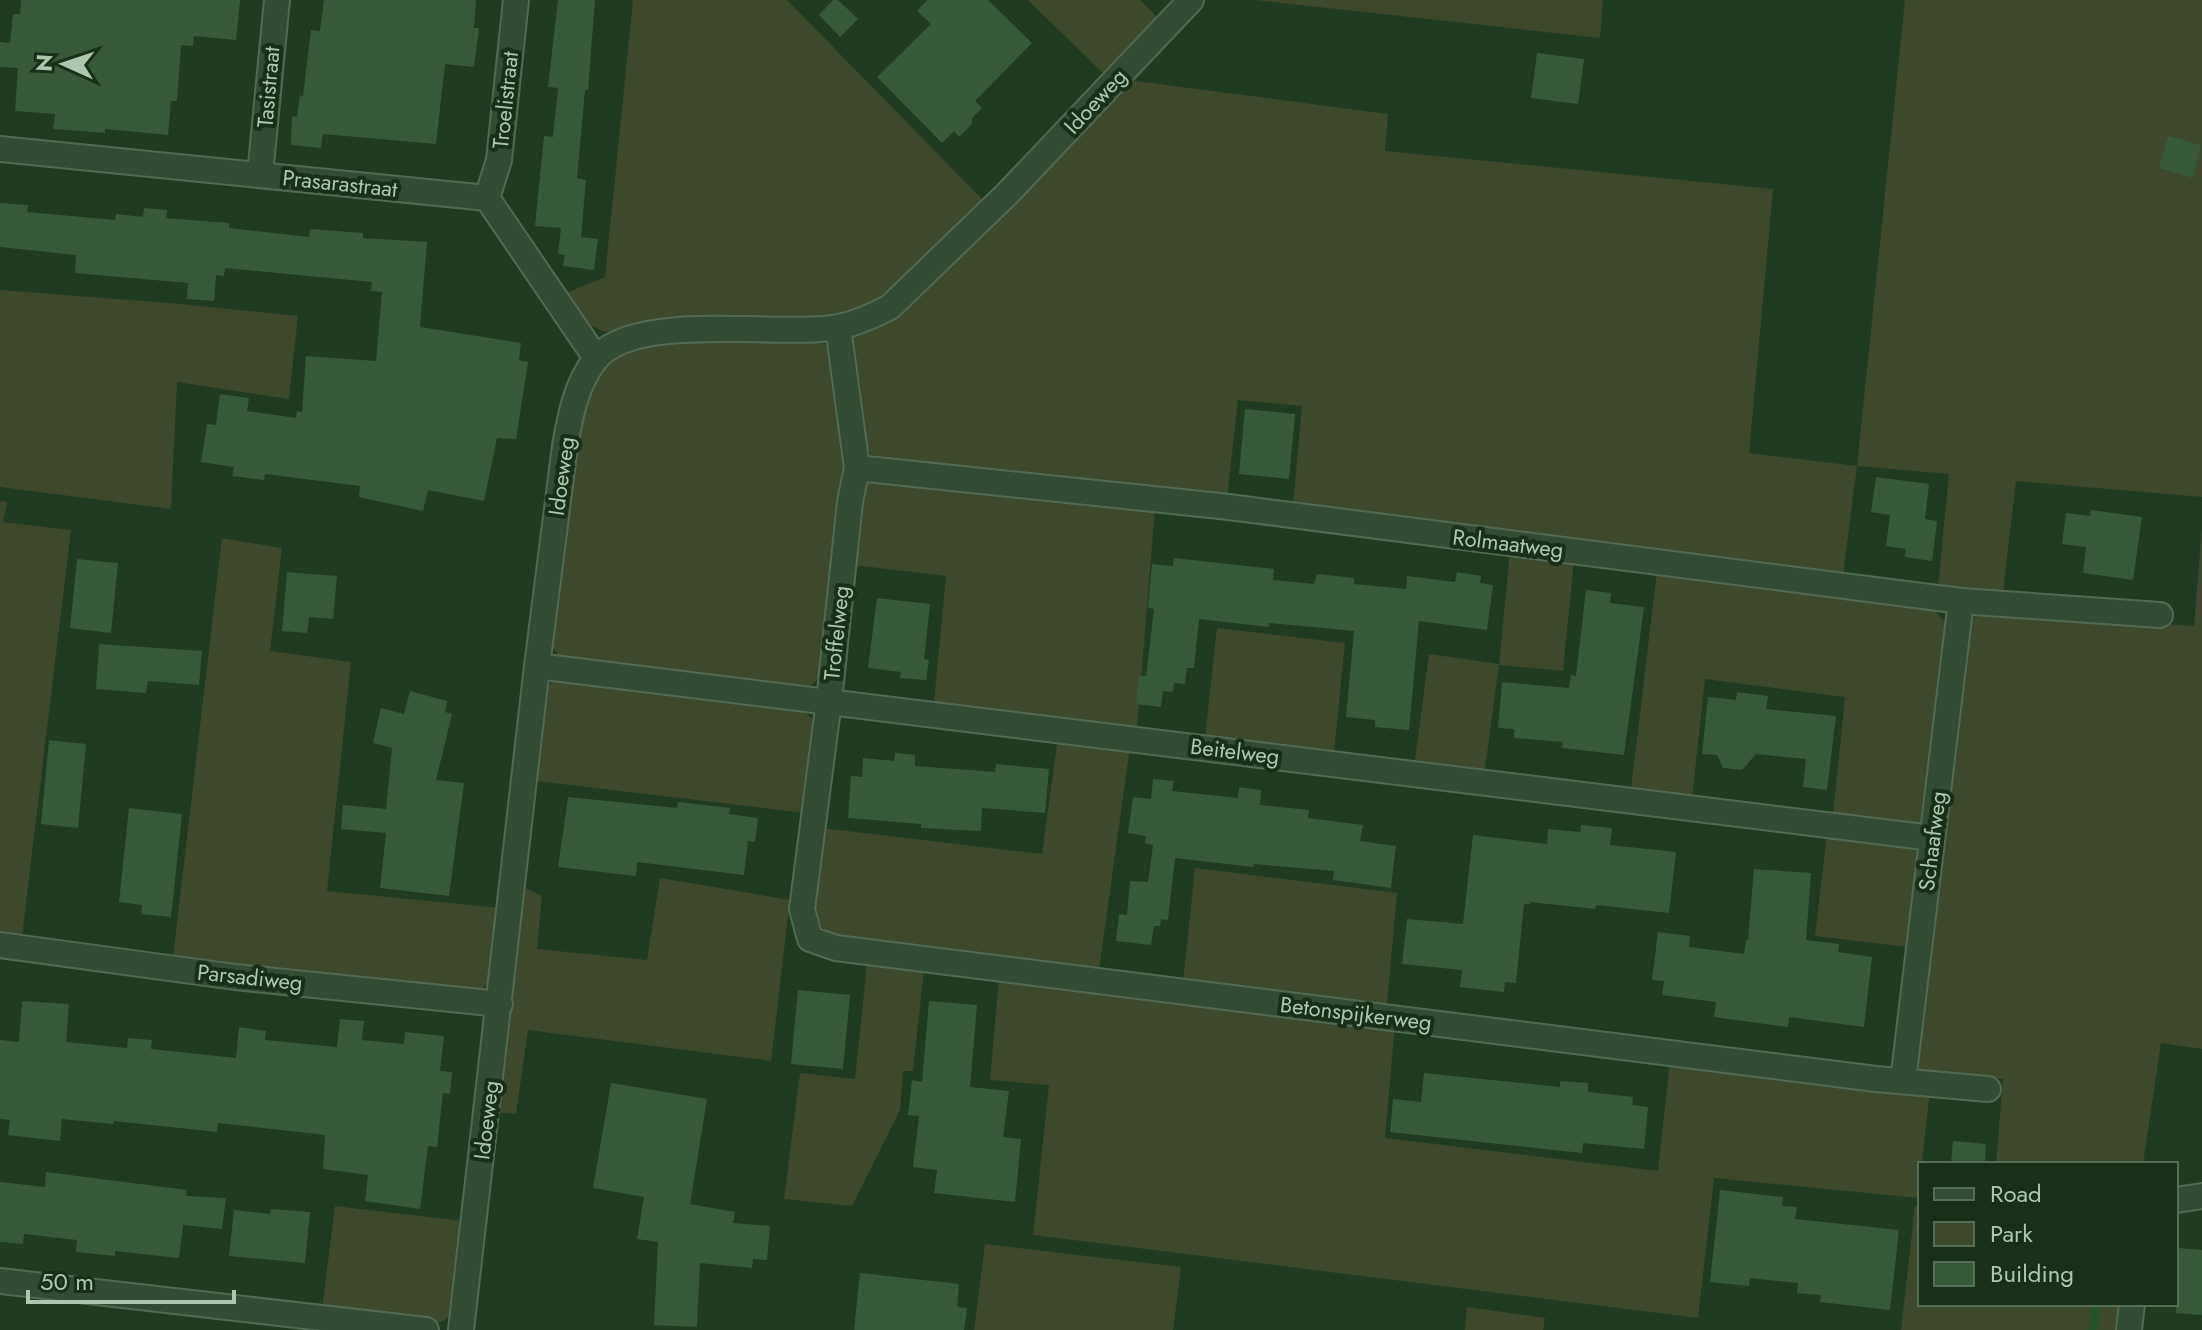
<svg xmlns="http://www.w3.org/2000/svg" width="2202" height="1330" font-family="Jost,sans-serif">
  <rect width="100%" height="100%" fill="#203b21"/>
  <!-- green -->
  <g fill="#3e482d">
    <path d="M633 0H787L983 200 890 293 869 308 837 316 812 319 639 324 605 332 588 324 568 292 605 277Z"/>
    <path d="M1028 0H1140L1161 21 1106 76Z"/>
    <path d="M1255 0H1603L1600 38Z"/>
    <path d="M1905 0H2202V497L2016 481 2003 593 1938 586 1949 474 1857 466 1843 575 1293 505 1302 406 1238 400 1227 499 885 459 871 455 865 439 851 331 1128 80 1388 114 1385 151 1773 189 1749 453 1857 466Z"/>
    <path d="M0 290 181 304 298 316 289 399 177 382 171 509 0 487Z"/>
    <path d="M689 339H810L825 344 835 355 852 457 819 678 806 690 559 656 550 644C555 601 561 558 566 515 572 473 573 400 603 368 625 344 659 343 689 339Z"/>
    <path d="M872 474 1155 509 1137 728 934 702 946 576 853 565 863 493Z"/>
    <path d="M0 501 7 502 3 522 71 530 22 936 0 933Z"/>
    <path d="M2202 527V1049L2161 1043 2143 1164H1996L2003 1079 1926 1073 1916 1067 1968 632 1974 617 1985 612 2194 626Z"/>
    <path d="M222 538 282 548 270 651 351 662 327 891 501 908 492 979 482 989 465 990 173 957Z"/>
    <path d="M1510 552 1574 561 1563 671 1499 665 1485 769 1415 760 1429 654 1499 664Z"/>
    <path d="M1657 571 1934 610 1944 621 1950 635 1928 814 1921 822 1910 825 1833 815 1845 697 1705 679 1692 798 1631 789Z"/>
    <path d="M1217 628 1345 643 1334 753 1205 738Z"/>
    <path d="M560 679 803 711 812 718 816 731 805 813 536 781 547 685Z"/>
    <path d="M1058 737 1130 747 1099 970 847 940C837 935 820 930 815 919 807 901 820 848 822 828L1042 854Z"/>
    <path d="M1827 833 1906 843 1920 851 1915 948 1815 936Z"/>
    <path d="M1195 868 1397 893 1387 1004 1183 982Z"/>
    <path d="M660 878 790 900 771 1061 528 1030 516 1114 496 1112 523 887 542 896 537 949 647 960Z"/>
    <path d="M867 964 924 970 913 1071H903L900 1110 852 1206 784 1199 800 1073 855 1079Z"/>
    <path d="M999 978 1395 1024 1385 1138 1658 1171 1670 1059 1930 1090 1918 1198 1714 1178 1698 1318 1033 1235 1049 1085 990 1080Z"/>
    <path d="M335 1206 462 1221 450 1314 445 1320 436 1324 322 1310Z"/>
    <path d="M1915 1206H1920V1304H2126L2123 1330H1901Z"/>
    <path d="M985 1244 1181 1267 1173 1330H974Z"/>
    <path d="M1467 1307 1545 1318 1543 1330H1465Z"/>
  </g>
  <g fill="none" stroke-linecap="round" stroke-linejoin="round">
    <!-- stream -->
    <path stroke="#255227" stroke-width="8" d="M2093 1330 2096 1304"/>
  </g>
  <!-- building -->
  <g fill="#385939">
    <path d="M21 0H240L236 40 194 36 193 46 181 45 177 101H171L168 135 105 129V133L53 129 55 114 15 111 18 68 0 67V42L10 43 13 14H20Z"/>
    <path d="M324 0H476L474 28H479L474 67 445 64 436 144 323 134 321 148 291 145 292 116 297 117 300 95 303 96 311 30 320 31Z"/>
    <path d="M558 0H595L588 90H585L577 178 586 180 581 237 598 239 594 270 563 266 565 255 558 254 561 228 535 226 544 136 553 137 558 88 548 87Z"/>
    <path d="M833 0H838L858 19 840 37 819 15Z"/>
    <path d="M927 0H988L1032 43 975 101 982 108 972 118V124L959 137 954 131 942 143 877 77 931 24 917 11Z"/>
    <path d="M1537 53 1584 59 1578 104 1531 98Z"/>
    <path d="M2168 136 2201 145 2193 178 2159 168Z"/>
    <path d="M0 203 28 205 27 212 115 220 116 214 143 217 144 208 167 210 166 218 229 223V228L309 237 310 229 363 233V238L427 242 420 327 521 343 519 360 528 362 516 439 497 438 484 501 428 490 423 511 359 497 360 486 265 474 264 480 232 476 234 467 201 462 207 424 216 425 220 394 249 398 247 411 296 418 297 411 302 412 306 356 376 361 382 292 371 291 372 282 225 268 224 276 216 275 214 301 187 299 188 283 75 273 76 255 0 247Z"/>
    <path d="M1245 409 1295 414 1289 479 1239 474Z"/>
    <path d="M1876 477 1929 484 1925 519 1937 521 1932 561 1905 557 1906 549 1886 546 1890 515 1871 512Z"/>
    <path d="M2091 510 2142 517 2133 580 2083 573 2086 547 2062 544 2066 513 2090 516Z"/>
    <path d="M1174 558 1274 569 1273 580 1314 584 1317 574 1354 578V584L1406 589 1407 576 1455 582 1457 572 1481 576 1480 583 1493 585 1487 630 1419 621 1409 730 1375 727V720L1346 717 1354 631 1269 623V627L1199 619 1194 668H1187L1185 684 1174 683 1173 692 1163 691 1161 707 1136 704 1139 676H1146L1154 609 1148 608 1152 564 1173 566Z"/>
    <path d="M77 559 118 563 111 633 70 628Z"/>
    <path d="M287 572 337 576 333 619 309 617 307 633 282 631Z"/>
    <path d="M1586 590 1611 593 1610 603 1644 607 1624 755 1562 748 1563 742 1514 738V729L1498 728 1502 682 1569 688 1571 675 1576 676Z"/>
    <path d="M877 598 930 604 924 659 929 660 926 680 900 678 901 672 868 668Z"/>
    <path d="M99 644 202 651 199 685 148 681 146 693 96 689Z"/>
    <path d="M410 691 447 701 445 712 452 714 436 780 464 783 449 896 380 888 386 833 341 829 343 805 386 809 392 748 373 743 381 708 404 714Z"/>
    <path d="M1737 692 1768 696 1766 709 1836 716 1827 790 1803 787 1806 759 1756 754 1742 770 1723 768 1717 755 1702 754 1708 697 1736 700Z"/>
    <path d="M49 740 86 744 78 828 41 824Z"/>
    <path d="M895 753 915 755V766L995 772 996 764 1049 769 1045 813 982 808 981 831 921 828V824L848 818 851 776 862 777 863 758 894 761Z"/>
    <path d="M1153 779 1174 781 1172 791 1238 798 1239 787 1261 790 1260 805 1309 810 1308 818 1363 825 1360 841 1396 846 1391 888 1333 880 1334 871 1254 864 1253 867 1175 858 1168 920 1161 919 1160 926H1154L1151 945 1116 941 1119 914 1127 915 1130 881 1148 882 1153 845 1145 843 1146 836 1128 833 1133 797 1151 799Z"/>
    <path d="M568 797 677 808 678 802 730 808 729 814 758 818 755 842 748 841 744 875 637 862 636 876 558 867Z"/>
    <path d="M129 808 182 814 171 917 141 914 142 905 119 902Z"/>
    <path d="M1581 825 1612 828 1610 845 1676 852 1669 913 1596 905 1595 909 1530 902V904H1524L1516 983 1505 982 1504 992 1460 987 1462 970 1402 964 1407 919 1463 924 1473 835 1547 844 1548 829 1580 832Z"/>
    <path d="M1754 869 1811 873 1806 940 1839 944 1838 952 1872 957 1864 1027 1789 1017 1788 1027 1714 1017 1716 1002 1662 995 1664 981 1652 980 1658 932 1690 936 1689 947 1744 954 1746 940H1748Z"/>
    <path d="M798 990 850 995 843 1069 791 1064Z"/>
    <path d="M22 1001 69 1004 66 1042 127 1048 128 1038 152 1040 151 1049 236 1058 239 1027 266 1031 265 1040 337 1047 340 1019 364 1021 362 1040 404 1044 405 1032 444 1036 440 1071 452 1072 450 1094 443 1093 437 1147 428 1146 420 1209 365 1201 368 1175 323 1169 325 1135 218 1123 217 1132 114 1121 113 1124 62 1119 60 1141 8 1135 10 1120 0 1119V1040L19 1042Z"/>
    <path d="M929 1001 977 1005 970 1087 1009 1091 1003 1137 1021 1139 1015 1202 934 1193 937 1170 913 1167 919 1116 908 1115 912 1080 922 1082Z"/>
    <path d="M1424 1073 1560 1087V1081L1588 1083V1092L1633 1097 1632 1105 1648 1107 1644 1149 1583 1143 1582 1153 1390 1132 1393 1099 1421 1102Z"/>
    <path d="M611 1083 707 1099 690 1204 735 1212 733 1223 770 1226 767 1260 753 1259 752 1268 700 1263 697 1327 654 1325 658 1242 637 1239 644 1197 593 1188Z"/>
    <path d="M1953 1141 1986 1144 1985 1164H1951Z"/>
    <path d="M46 1172 187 1190 186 1196 226 1198 222 1229 183 1225 179 1258 115 1251V1256L76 1252 77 1240 24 1234 23 1244 0 1242V1182L45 1187Z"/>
    <path d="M1720 1190 1783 1197 1782 1206 1797 1207 1795 1219 1899 1230 1890 1310 1820 1302 1821 1295 1797 1293 1798 1283 1750 1278 1749 1286 1710 1282Z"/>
    <path d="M271 1209 310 1212 305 1263 229 1256 234 1210 270 1214Z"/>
    <path d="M2178 1248 2202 1250V1315L2176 1313Z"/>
    <path d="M860 1273 959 1284 957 1307 967 1308 964 1330H854Z"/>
  </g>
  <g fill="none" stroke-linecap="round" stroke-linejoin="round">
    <!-- street casing -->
    <g stroke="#516953" stroke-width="28">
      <g id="street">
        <path d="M0 149 487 198 596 358"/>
        <path d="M260 175 277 0"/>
        <path d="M487 198 499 160 516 0"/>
        <path d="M838 327 857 468 850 502 829 701 802 909 810 939 836 948 1876 1079 1988 1089"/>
        <path d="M857 468 1229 507 1961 601 2160 615"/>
        <path d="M537 666 1932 838"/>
        <path d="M0 945 235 977 500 1004"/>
        <path d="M1903 1081 1961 601"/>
        <path d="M2176 1200 2202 1196"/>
        <path d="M0 1281 426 1330"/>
        <path d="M461 1330 537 666 565 446C570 417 576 384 595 360 633 310 780 338 839 327 857 323 873 316 890 307L1007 194 1191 0"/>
        <path d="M2129 1330 2132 1304"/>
      </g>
    </g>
    <!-- street -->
    <use href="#street" stroke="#334b35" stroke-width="24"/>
  </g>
  <g text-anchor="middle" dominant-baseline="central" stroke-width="8" stroke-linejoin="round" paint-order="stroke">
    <!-- street labels -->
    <g font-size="22" fill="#aec7b0" stroke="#192f1a">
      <text transform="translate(268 87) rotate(-85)">Tasistraat</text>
      <text transform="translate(505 100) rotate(-84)">Troelistraat</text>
      <text transform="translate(1095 101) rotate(-47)">Idoeweg</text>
      <text transform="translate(340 183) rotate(6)">Prasarastraat</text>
      <text transform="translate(561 476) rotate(-82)">Idoeweg</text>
      <text transform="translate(1508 543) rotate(7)">Rolmaatweg</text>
      <text transform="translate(836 633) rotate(-84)">Troffelweg</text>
      <text transform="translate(1235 751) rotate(7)">Beitelweg</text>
      <text transform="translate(1932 841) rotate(-83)">Schaafweg</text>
      <text transform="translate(250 977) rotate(6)">Parsadiweg</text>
      <text transform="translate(1356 1013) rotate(7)">Betonspijkerweg</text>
      <text transform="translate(486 1120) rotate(-83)">Idoeweg</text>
    </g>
  </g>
  <!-- legend -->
  <rect x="1918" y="1162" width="260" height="144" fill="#192f1a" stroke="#556c56" stroke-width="2"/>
  <rect x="1934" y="1188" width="40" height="12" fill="#334b35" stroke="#556c56" stroke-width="2"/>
  <text x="1990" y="1202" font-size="24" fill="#aec7b0">Road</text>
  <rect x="1934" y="1222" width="40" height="24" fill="#3e482d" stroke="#556c56" stroke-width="2"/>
  <text x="1990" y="1242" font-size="24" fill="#aec7b0">Park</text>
  <rect x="1934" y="1262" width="40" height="24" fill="#385939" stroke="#556c56" stroke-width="2"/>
  <text x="1990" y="1282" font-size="24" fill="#aec7b0">Building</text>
  <!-- north arrow -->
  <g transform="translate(64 64) rotate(273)" stroke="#192f1a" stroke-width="6" paint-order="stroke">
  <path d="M0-6L14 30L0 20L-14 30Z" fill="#aec7b0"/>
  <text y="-12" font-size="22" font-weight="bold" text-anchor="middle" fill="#aec7b0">N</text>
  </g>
  <!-- scale -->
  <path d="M28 1290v12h206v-12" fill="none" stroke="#aec7b0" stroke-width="4"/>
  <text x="40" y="1290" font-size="24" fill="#aec7b0" stroke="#192f1a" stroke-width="6" paint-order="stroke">50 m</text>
</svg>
